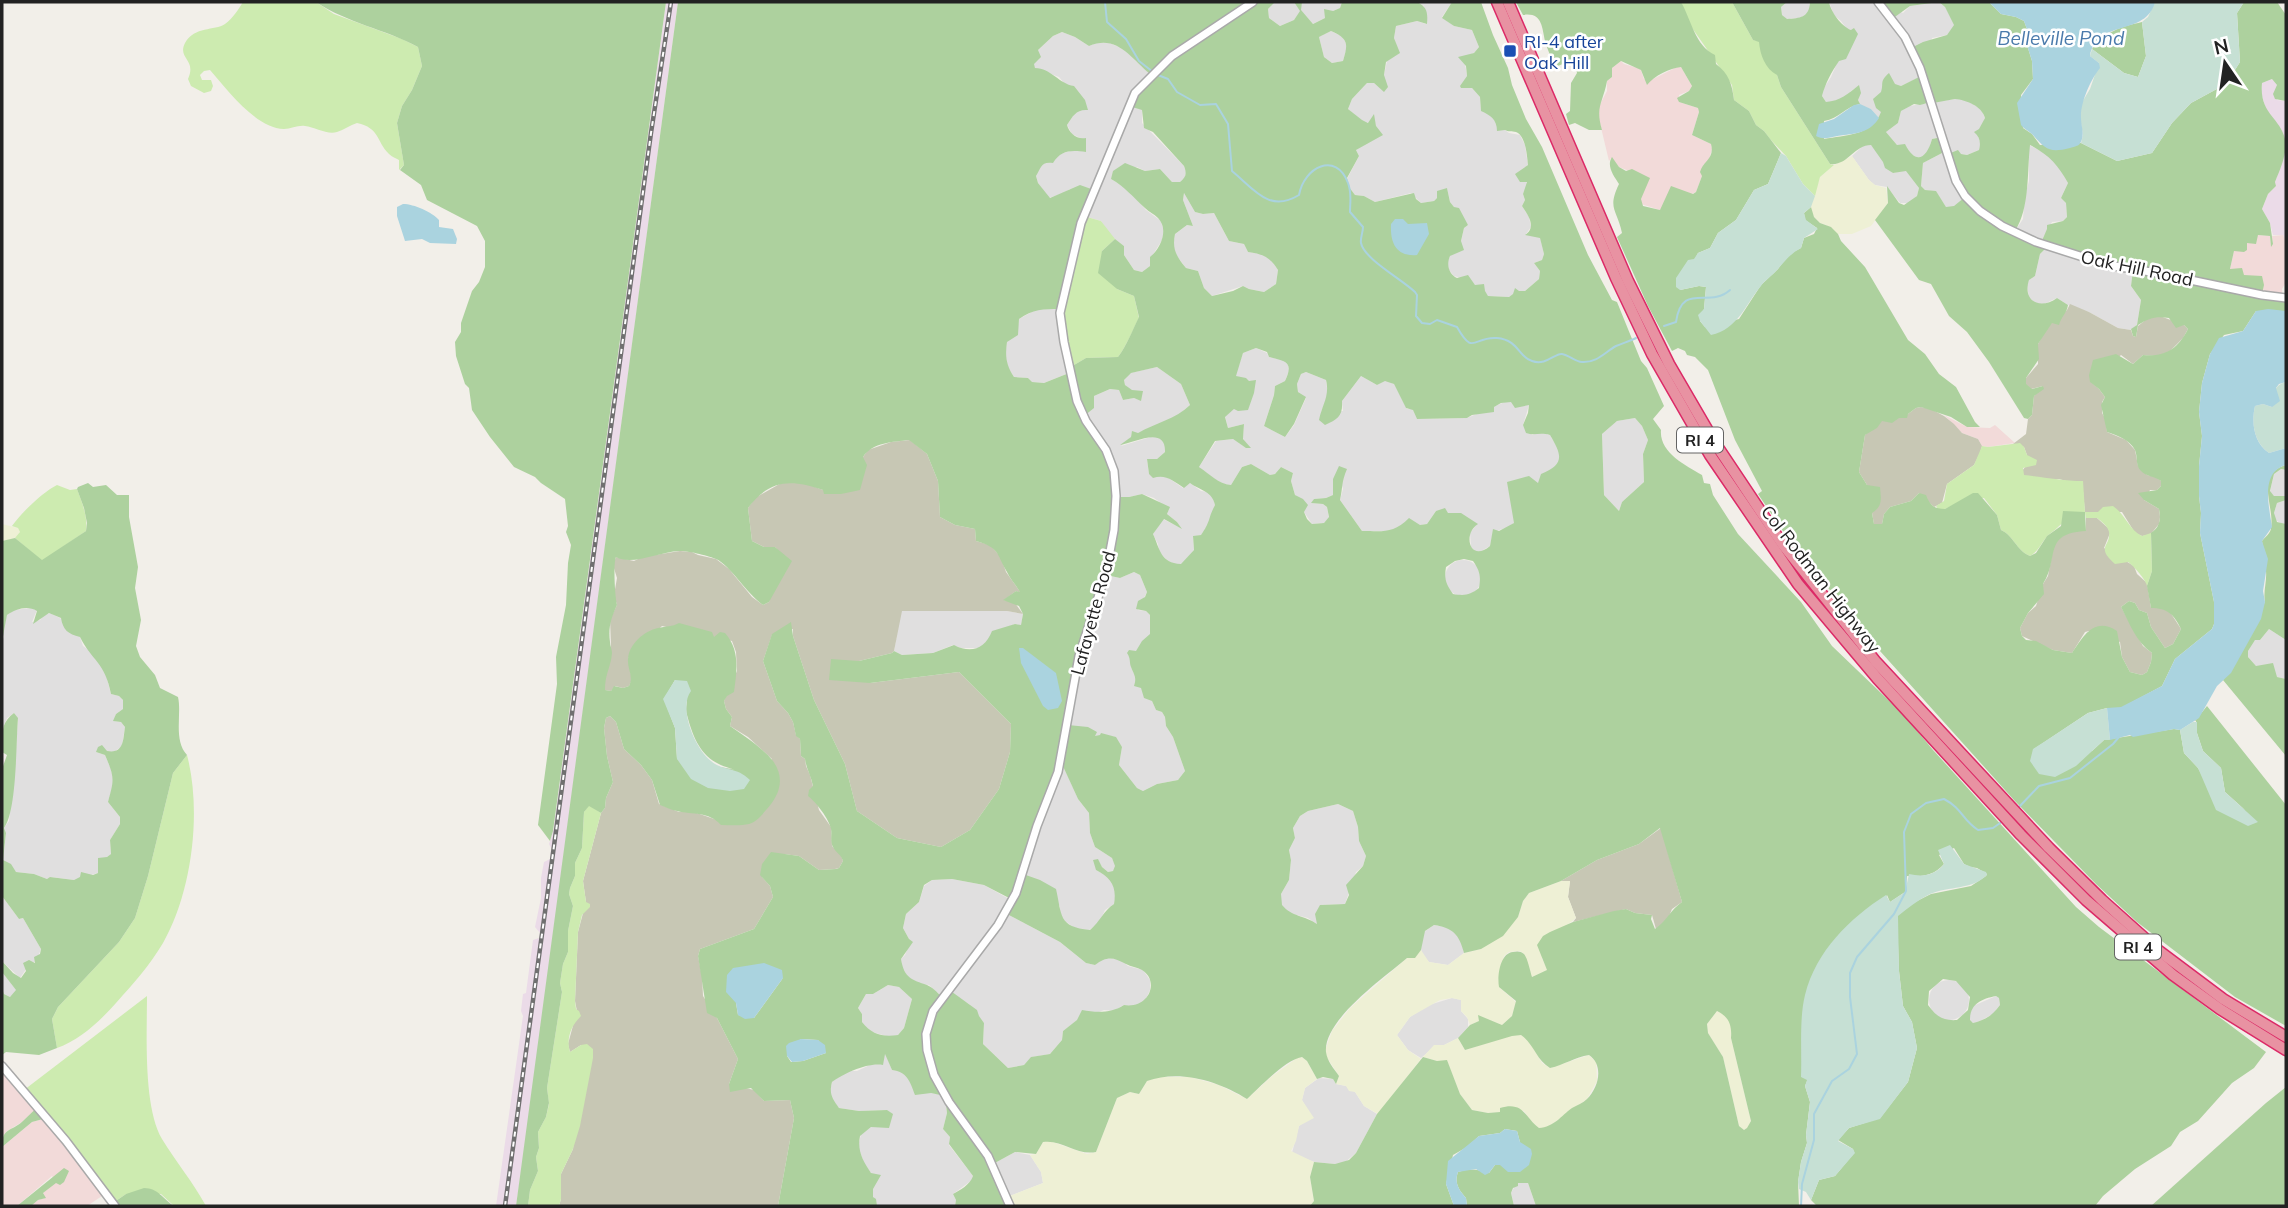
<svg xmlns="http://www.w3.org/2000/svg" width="2288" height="1208" font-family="Mulish,sans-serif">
  <rect width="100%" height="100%" fill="#f2efe9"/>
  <!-- residential -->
  <g fill="#e0dfdf">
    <path d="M1275 2H1294L1300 10 1302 2H1342L1340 8 1326 14 1325 18 1313 24 1301 11 1294 20 1280 26 1269 18 1268 9Z"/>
    <path d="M1417 2H1452L1442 17 1454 26 1472 30 1479 47 1474 53 1464 57 1467 76 1461 88H1472L1480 97 1481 110 1491 115 1497 124 1509 133 1520 135 1525 145 1528 165 1525 168 1527 186 1523 194 1525 200 1522 206 1529 217 1531 227 1526 234 1540 237 1544 254 1542 260 1534 263 1540 271 1539 279 1525 291H1519L1509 297 1488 296 1469 280 1454 276 1449 270 1447 262 1450 256 1461 241 1464 228 1468 225 1450 202 1447 188 1434 201 1421 203 1411 193 1375 202 1364 196 1355 195 1349 187 1347 179 1359 156 1356 150 1376 126 1373 116 1369 123 1362 121 1348 109 1352 99 1367 83H1374L1384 91V75L1387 61 1399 53 1394 38 1396 26 1417 21 1426 24 1424 6Z"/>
    <path d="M1787 2H1810L1809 9 1806 15 1800 18 1786 19 1782 15 1781 7Z"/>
    <path d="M1829 2H1878L1903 13 1910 6 1939 2 1945 7 1955 25 1947 35 1932 38 1922 76 1901 86 1895 85 1883 88 1881 115 1879 118 1871 109 1860 105 1858 100 1859 86 1851 91 1847 96 1833 102H1826L1822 96 1824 88 1831 77 1838 61 1844 58 1851 30 1847 29 1841 21 1834 15Z"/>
    <path d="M1331 31 1341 36 1345 41 1347 47 1343 61 1332 63 1324 57 1319 37Z"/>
    <path d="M1062 32 1075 37 1089 46 1098 42 1110 43 1126 50 1150 74 1142 110V123L1184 166 1186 172 1185 178 1180 182H1172L1160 169 1145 171 1137 167 1111 179 1129 190 1146 210 1161 221 1164 231 1162 240 1154 253 1150 266 1142 272 1134 270 1124 255V246L1112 237 1101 221 1087 217 1070 189 1064 193 1049 198 1038 183 1036 176 1041 165 1062 153 1075 150 1082 139 1072 134 1067 125 1075 113 1081 109 1087 110 1059 77 1035 68 1033 64 1039 59 1038 50 1053 36Z"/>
    <path d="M1955 99H1964L1981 109 1985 118 1978 136 1981 144 1979 150 1967 155 1961 154 1965 197 1954 207H1946L1936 192 1925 190 1921 186 1923 163 1944 152 1941 137 1932 139 1928 153 1923 157H1916L1897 145 1886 132 1898 123 1901 111 1909 106Z"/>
    <path d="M1864 145H1871L1893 173 1906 170 1919 188 1917 196 1909 203H1900L1887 187 1875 185 1869 180 1852 156Z"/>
    <path d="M2029 145 2047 154 2058 165 2068 183 2061 198 2066 203 2067 217 2063 221 2052 222 2041 243 2015 231 2023 219 2025 196 2029 181Z"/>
    <path d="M1184 193 1195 212 1203 214 1214 213 1229 241 1244 244 1248 252 1262 254 1270 258 1278 270 1276 284 1264 292 1249 289 1243 286 1212 296 1204 288 1198 271 1186 268 1175 254 1173 246 1175 234 1187 225 1193 226 1183 200Z"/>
    <path d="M2048 246 2133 270 2131 286 2141 300 2137 325 2131 330 2118 328 2089 312 2068 305 2057 298 2042 305 2032 302 2029 298 2027 285 2029 280 2035 276 2040 254Z"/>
    <path d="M1037 309H1060L1069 373 1044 383 1031 382 1028 378 1014 377 1008 368 1005 353 1007 342 1017 329 1019 319Z"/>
    <path d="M1256 348 1267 353 1269 357 1284 360 1288 365 1289 371 1285 381 1275 386 1274 395 1264 426 1285 437 1294 425 1306 398 1298 392 1297 384 1301 374 1306 372 1326 380 1328 396 1321 412 1343 411 1342 401 1361 376 1377 385 1385 380 1394 384 1407 409H1413L1417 419 1467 418 1507 401 1529 405 1523 425 1532 435 1540 432 1550 435 1559 449 1560 459 1554 468 1538 483 1514 523 1509 527 1493 532 1490 546 1480 552 1475 551 1471 547 1470 533 1477 524 1462 515 1436 511 1427 524 1386 531H1362L1340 500 1343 489 1341 482 1346 469 1333 479V495L1326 498 1314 499 1312 503 1323 504 1327 507 1329 518 1324 523 1312 524 1304 512 1305 504 1295 495 1291 481 1293 473 1281 467 1275 474 1270 475 1251 464 1242 467 1231 485 1224 484 1214 479 1199 467 1216 441 1233 439 1245 447 1243 438 1244 424 1228 428 1225 416 1234 409 1249 381 1235 376 1243 353Z"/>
    <path d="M1157 367 1181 384 1190 405 1177 416 1138 433H1132L1131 437 1121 446 1154 436 1162 438 1165 443V452L1157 459 1147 460 1149 474 1167 477 1183 488 1190 483 1201 491 1208 492 1213 497 1215 505 1209 524 1201 535 1193 537 1194 550 1181 565 1172 564 1159 553 1158 544 1153 534 1163 519 1181 528 1177 522 1167 514 1169 509 1154 498 1142 494 1129 497H1117L1084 415 1094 396 1110 389 1119 390 1123 400 1134 398 1140 400 1125 385 1124 380 1130 373Z"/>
    <path d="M1635 418 1642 426 1648 440 1643 454 1644 482 1622 502 1619 511 1604 495 1602 434 1617 421Z"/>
    <path d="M2281 469 2286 470V496H2274L2270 492 2274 474Z"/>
    <path d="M2286 500V524H2282L2274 519V513L2277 503Z"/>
    <circle cx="1463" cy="578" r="18"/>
    <path d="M1134 572 1140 575 1147 592 1138 610 1146 611 1150 615V635L1131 658V667L1141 688 1152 701 1156 710 1162 712 1165 717 1166 726 1173 737 1185 771 1178 780 1157 784 1143 791 1137 788 1119 765 1122 747 1113 736H1095V733L1068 725 1078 654 1106 575 1120 578Z"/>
    <path d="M31 608 37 610 32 622 40 620 44 615 50 613 62 619 80 637 83 646 90 651 105 671 111 694 119 696 123 700V709L116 714 114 721 121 722 125 727 122 746 114 752H96L105 755 111 769 114 783 108 802 120 817V824L110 840 111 854 99 863 98 873 74 880 51 877 47 879 34 874 16 872 3 860 6 834 4 828 9 821 14 778 18 719 14 713 7 718 2 731V641L4 637 2 632 7 615 14 610Z"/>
    <path d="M901 611H1007L1023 614 1021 626 1015 624 1008 627 981 648H961L953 645 933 653 902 655 894 651Z"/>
    <path d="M2269 629 2286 640V679L2277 677 2256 666 2248 657V651L2252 643 2255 640H2260Z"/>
    <path d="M1062 763 1078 799 1089 813 1090 833 1095 847 1112 858 1116 867 1113 871 1108 872 1102 867 1098 860 1096 870 1107 876 1115 886 1116 893 1114 904 1105 910 1099 923 1089 930 1076 929 1065 921 1060 914V906L1023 874Z"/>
    <path d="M1338 804 1353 811 1358 827 1359 841 1366 856 1363 866 1356 872 1345 904 1320 905 1318 925 1308 918 1289 913 1281 905V894L1289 880 1291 860 1289 850 1295 838 1293 828 1300 816 1308 811Z"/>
    <path d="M952 879 984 885 1011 900 1005 913 1060 942 1086 963 1095 965 1104 958H1109L1119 959 1128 966 1143 970 1150 980V990L1145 1001 1134 1007 1124 1005 1114 1011 1104 1010 1078 1020 1063 1031 1062 1040 1050 1054 1032 1057 1024 1065 1008 1068 983 1044 984 1023 969 1004 960 999 941 996 929 985 918 984 909 978 902 968 901 959 905 955 909 945V939L903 928 906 914 919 902 924 886 932 880Z"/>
    <path d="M2 896 19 919 23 918 41 949 36 962H31L20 978 2 961Z"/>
    <path d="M1434 925 1451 928 1461 938 1464 953 1448 965 1429 962 1422 954 1421 948 1424 932Z"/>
    <path d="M2 972 17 991 10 997 4 994 2 988Z"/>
    <circle cx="1949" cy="1000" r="20"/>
    <path d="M888 985 899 987 912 999 904 1028 898 1035 890 1037 868 1031 862 1022V1014L858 1008 866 994H873Z"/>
    <path d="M1996 996 1999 998 2000 1005 1993 1014 1978 1022 1973 1023 1969 1020 1970 1010 1973 1006Z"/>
    <path d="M1452 998 1461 1000V1011L1468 1019V1027L1458 1038 1444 1045H1436L1421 1058 1408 1050 1397 1035 1410 1017 1429 1005Z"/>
    <path d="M885 1053 892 1070 900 1071 931 1093 945 1095 947 1113 943 1129 950 1137 949 1145 973 1176 972 1180 953 1194 956 1200 955 1206H877L873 1197 871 1173 864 1163 858 1147 861 1134 871 1127 878 1126 887 1110 859 1111 839 1108 830 1096V1091L832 1082 846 1071H857L874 1063Z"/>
    <path d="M1319 1078 1333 1079 1336 1084 1346 1086 1355 1092 1364 1106 1377 1114 1356 1153 1344 1163 1335 1164 1314 1162 1292 1153 1299 1126 1307 1120V1109L1302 1100 1305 1088Z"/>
    <path d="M1015 1152 1030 1155 1041 1172 1043 1183 1007 1197 993 1164Z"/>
    <path d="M1517 1182 1528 1183 1536 1206H1514L1511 1193Z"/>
  </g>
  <!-- commercial -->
  <g fill="#f2dad9">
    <path d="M1621 61 1624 64 1638 68 1641 70 1644 79 1651 80 1677 67H1681L1692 86 1689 91 1679 95V102L1698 108 1699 112 1692 135 1711 144 1712 149 1708 163 1703 165 1702 176 1696 192 1660 210 1641 204V199L1629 171 1619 167 1611 158 1609 161 1598 115V108L1607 91V81L1612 77V68Z"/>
    <path d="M2258 235 2270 236 2271 246 2273 244 2272 236 2283 235 2286 241V282L2282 289 2283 300 2261 298 2244 275 2230 269 2234 251Z"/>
    <path d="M1944 415 1967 427 1990 428 1995 425 2015 443 1988 447 1982 446 1978 439 1962 433Z"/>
    <path d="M2 1065 37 1108 22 1122 7 1131 2 1137Z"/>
    <path d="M43 1119 105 1194 87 1206H31L38 1200 45 1198 43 1193 56 1182 52 1176 17 1206H2V1147L32 1122Z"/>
  </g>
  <!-- industrial -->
  <g fill="#ebdbe8">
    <path d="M666 2H678L524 1152 516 1206H496L523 1016 521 1011 523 994 526 993 533 940 539 938 540 933 535 927 541 898V878L544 862 550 859 551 848 549 844 553 831Z"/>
    <path d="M2272 79 2277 85V100L2286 101V241L2283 235H2273L2270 223 2262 209 2268 194 2276 186 2275 182 2284 156 2279 127 2266 109 2261 93 2262 83Z"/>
  </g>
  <!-- construction -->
  <g fill="#c7c7b4">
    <path d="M2070 304 2089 312 2118 328 2131 330 2133 336 2136 337 2138 326 2148 318 2160 316 2184 325 2188 329 2183 338 2169 352 2157 356 2143 355 2133 364 2121 355 2091 382 2099 389 2105 397 2102 402V413L2106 420 2107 432 2126 440 2135 450 2138 466 2147 475 2156 477 2161 481V486L2157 490H2150L2144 500 2159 509 2160 517 2159 524 2150 535 2142 536 2135 533 2122 512H2085L2082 481H2066L2059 479 2051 480 2024 476 2022 471 2026 466 2027 455 2024 447 2013 444 2026 434 2028 419 2032 415 2034 396 2043 386 2031 389 2026 385V378L2038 364V344L2043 335 2052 322 2061 317 2067 310Z"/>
    <path d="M1921 407 1931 409 1944 416 1954 424 1962 433 1978 439 1982 446 1980 453 1974 465 1947 484 1942 503 1934 507 1919 493 1911 501 1890 507 1884 514 1882 524H1874L1867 485 1859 472 1865 435 1881 421 1904 417 1916 408Z"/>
    <path d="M910 440 927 454 938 481 940 517 955 525 975 529 976 541 990 545 1001 557 1006 572 1021 593 1016 591 1004 600 1015 603 1023 614 1007 611H902L894 651 892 653 859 661H848L870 683 959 672 1011 724 1010 752 999 789 970 830 941 847 897 838 857 811 845 764 814 700 793 636V629L772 635 763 661 777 701 788 713 793 722 796 735 800 739 801 756 805 759 806 766 810 775 819 810 831 827 832 846 841 855 843 861 839 868 835 869 819 870 799 856 784 854 762 877 770 886 773 897 754 929 700 949 698 956 702 976 703 996 717 1018 738 1059 729 1084 754 1090 764 1101 790 1100 794 1118 778 1206H559L561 1199V1174L573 1149 581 1045 570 1052 568 1044 577 1011 575 1001 578 932 586 902 583 881 601 813 605 808 606 798 613 782 607 756 604 728 606 718 610 716 616 722 624 749 641 765 652 780 659 804 679 812 691 811 717 820 772 759 748 737 730 726 732 717 726 709 724 701 737 671 736 652 732 641 662 626 628 658 632 680 629 686 623 688 615 686 611 691 604 690 605 676 611 646 610 619 617 605 614 595 617 578 613 565 616 557 634 561 642 557 680 551 692 552 698 555 716 559 729 569 752 597 763 605 769 602 782 555 775 547H764L752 541 748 508 755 498 783 482H802L823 490 863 457 868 450 891 442Z"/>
    <path d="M2086 518H2097L2108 528 2110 533 2104 548 2134 566 2137 574 2147 583 2151 608H2164L2170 612 2181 629 2173 644 2165 648 2151 627 2147 613 2139 610 2135 603 2129 601 2121 607 2143 646 2152 653 2151 662 2147 672 2142 675 2130 672 2122 657 2120 642 2089 631 2085 632 2072 653 2053 650 2022 636 2020 628 2028 613 2036 606 2043 584 2048 576 2054 544 2058 539 2071 531H2086Z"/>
    <path d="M1661 828 1682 902 1672 909 1667 921 1656 929 1652 915 1635 913 1626 909 1573 922 1576 918 1568 897 1570 881H1561L1597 860 1639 844Z"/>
  </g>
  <!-- farmland -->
  <g fill="#eef0d5">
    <path d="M1852 156 1869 180 1875 185 1886 188 1888 203 1871 226 1852 234H1837L1826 225 1820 223 1814 217 1810 208 1820 177 1834 165Z"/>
    <path d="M2 524 18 528 20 532 18 536 14 539 2 541Z"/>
    <path d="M1561 881H1570L1568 897 1576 918 1566 926 1543 936 1542 959 1548 970 1532 977 1524 954 1520 951 1509 952 1504 956 1499 987 1516 1002 1512 1016 1502 1025 1479 1016 1480 1021 1470 1025 1467 1017 1461 1011V1000L1452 998 1440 1000 1410 1017 1397 1035 1408 1050 1421 1059 1378 1114 1364 1106 1355 1092 1349 1091 1346 1086 1336 1084 1339 1076 1326 1056V1048L1332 1031 1350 1008 1407 958 1415 957 1421 950 1429 962 1448 965 1464 953 1481 949 1518 917 1523 901 1529 893Z"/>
    <path d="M1717 1011 1726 1015 1732 1027 1731 1038 1751 1121 1747 1129 1743 1130 1739 1126 1723 1057 1708 1033 1707 1024Z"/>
    <path d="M1512 1035H1521L1528 1039 1542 1063 1550 1068 1589 1055 1596 1062 1597 1081 1587 1099 1547 1128H1539L1533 1124 1524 1111 1488 1113 1472 1110 1460 1094 1447 1061H1437L1423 1057 1434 1045H1444L1458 1038 1465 1050Z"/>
    <path d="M1302 1057 1307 1061 1317 1079 1305 1088 1302 1100 1314 1118 1299 1126 1296 1141 1291 1151 1314 1162 1310 1177 1314 1202 1310 1206H1010L1007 1197 1043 1183 1041 1172 1030 1155 1036 1154 1043 1142 1050 1141 1087 1154 1096 1152 1117 1098 1130 1092 1139 1094 1147 1081 1158 1077H1190L1219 1085 1247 1099 1271 1077 1297 1058Z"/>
  </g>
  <!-- grass -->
  <g fill="#cdebb0">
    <path d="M243 2H316L334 14 402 39 418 47 422 66 412 90 402 106 397 123 404 165 399 170V160C396 158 392 157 389 154 376 141 380 128 357 123 350 125 344 130 337 132 327 135 315 127 305 126 298 125 291 129 284 129 255 128 227 89 210 70L204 71 200 75 202 80H211L213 86 211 91 204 93 191 86 188 79C197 59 177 59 185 43 195 26 214 31 225 24 233 18 238 10 243 2Z"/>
    <path d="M1681 2H1732L1753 40 1759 41 1777 75 1781 87 1830 164 1834 165 1820 177 1815 196 1803 184 1786 156 1770 139 1764 131 1756 125 1749 111 1734 100 1732 85 1690 25Z"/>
    <path d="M1087 217 1101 221 1115 239 1102 251 1117 289 1134 296 1139 318C1132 331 1127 345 1118 357L1086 358 1069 368 1061 306 1076 242Z"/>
    <path d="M2020 443 2024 447 2027 455 2037 460 2036 465 2023 468 2024 475C2044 477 2063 481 2083 481L2085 512C2068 514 2068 519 2057 528 2053 532 2048 534 2045 539 2040 546 2037 552 2030 556 2016 550 2014 536 2001 530L1997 515 1984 498 1964 500 1945 509H1938L1936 506 1944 501 1947 484 1974 465 1982 446 1988 447Z"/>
    <path d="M57 485 70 490 77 489C82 503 88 516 86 531L42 561 15 538 20 532 18 528 12 526C21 513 43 492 57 485Z"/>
    <path d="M2113 506C2126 515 2129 530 2142 536L2151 533 2152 571 2147 586C2146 580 2134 566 2128 562L2115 564C2095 546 2111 547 2109 532 2108 526 2101 521 2097 518H2086L2085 512H2098L2103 507Z"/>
    <path d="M187 755C202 812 192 892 163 943 150 965 133 984 116 1003 100 1021 80 1040 57 1048L52 1019 58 1007 119 942 135 918 148 876 173 773Z"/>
    <path d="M589 805 601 813 583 881 586 902 590 904V907L582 915 578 932 575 1001 576 1009 579 1011 581 1016C571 1026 566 1038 570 1052L581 1045 587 1044 593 1049V1058L580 1126 573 1149 561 1174V1199L559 1206H528L530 1190 538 1171 536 1157 539 1148 538 1132 546 1117 549 1104 547 1088 562 992 560 983 563 964 568 952V931L573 906 569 894 570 888 575 876V863L582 848 584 812Z"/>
    <path d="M147 996C147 1033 143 1107 162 1139 176 1162 193 1182 206 1206H174L161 1194H126L113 1203 24 1090Z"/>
  </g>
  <!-- forest -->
  <g fill="#add19e" fill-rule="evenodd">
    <path d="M316 2H666L553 831 550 841 538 825 557 684 556 657 566 605 568 563 571 545 566 532 568 526 565 499 541 483 535 477 514 467 490 437 472 410 469 388 465 384 456 356 455 342 461 332V323L472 291 479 282 485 267V241L477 226 427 200 421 185 400 170 404 165 397 123 402 106 412 90 422 66 418 47C385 29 347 23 316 2Z"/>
    <path d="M678 2H1275L1268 9 1269 18 1280 26 1294 20 1300 11 1294 2H1302L1301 10 1313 24 1325 18 1324 9 1333 11 1340 8 1342 2H1417C1427 7 1428 12 1427 24L1417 21 1396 26 1394 38 1400 53 1386 62 1384 75 1388 87 1384 92 1374 83H1367L1352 99 1348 109 1362 120 1368 123 1374 114 1376 126 1383 135 1356 150 1359 156 1347 178 1349 187 1355 195 1364 196 1375 202 1414 193 1416 199 1421 203 1434 201 1437 198V191L1447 188 1450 202 1454 207 1459 208 1468 225 1464 228 1461 241 1464 250 1450 256C1446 265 1449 274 1457 278L1468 275 1475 285 1484 284 1485 291 1488 296 1509 297 1513 294 1515 288 1519 291H1525L1539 279 1540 271 1534 263 1542 260 1544 254 1540 238 1525 235C1537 227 1528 215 1522 206L1525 200 1523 194 1527 182H1520L1515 174 1528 165C1527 156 1526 136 1516 132 1512 131 1508 132 1505 130L1497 131C1497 119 1490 115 1481 111L1480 97 1472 88H1461L1460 86 1467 76 1466 66 1458 57 1474 53 1479 47 1472 30 1454 26 1442 18 1452 2H1481L1493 35 1508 68 1512 85 1526 119 1542 147 1588 255 1612 300 1617 302 1641 361 1647 368 1664 406 1653 419 1661 430C1659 452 1685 465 1702 475L1704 483 1710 484 1713 495 1738 534 1801 602 1832 646 1904 715 1933 750 2076 907 2099 927 2266 1052 2254 1068 2232 1083 2198 1121 2180 1132 2171 1146 2135 1169 2103 1196 2095 1206H1817L1811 1200 1819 1180 1835 1176 1854 1153 1853 1149 1838 1140 1849 1128 1880 1118 1908 1082 1917 1048 1912 1022 1903 1006 1899 971 1897 916 1913 903 1931 894 1971 886 1986 876 1987 874 1977 868 1970 867 1964 864 1954 848 1939 855 1944 864C1934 876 1921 877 1907 876L1905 892 1890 902 1887 895 1805 1086 1810 1102 1806 1135 1807 1143 1801 1162 1798 1182 1799 1206H1536L1528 1183H1518V1186L1513 1188 1511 1193 1514 1206H1467L1466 1198C1459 1190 1454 1183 1458 1172 1470 1168 1477 1169 1489 1173L1495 1165 1500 1164 1520 1142 1517 1131 1505 1129 1500 1133 1479 1136 1467 1147 1453 1155 1446 1184 1454 1206H1310L1314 1201 1310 1177 1314 1162 1335 1164 1349 1160 1356 1153 1377 1114 1423 1057 1437 1061 1447 1060 1460 1094 1472 1110 1488 1113 1500 1112V1108C1524 1101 1524 1117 1539 1128 1554 1127 1561 1116 1572 1108 1577 1105 1583 1103 1587 1099 1599 1087 1604 1065 1589 1055 1575 1057 1564 1065 1550 1068 1536 1060 1534 1044 1521 1035L1512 1036 1465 1050 1458 1038 1470 1025 1479 1021 1478 1015 1502 1025 1512 1016 1516 1001 1499 987C1497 976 1500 953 1513 952 1517 951 1521 951 1524 954 1528 959 1530 971 1532 977L1547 970 1537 945 1543 936 1550 932 1573 922 1614 911 1626 909 1635 913 1652 915 1651 919 1655 929C1667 921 1670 910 1682 902L1660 828 1639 844 1597 860 1561 881 1529 893 1523 901 1518 917 1503 936 1481 949 1464 953C1459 934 1453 928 1434 925L1425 931 1421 950 1415 958H1407C1385 977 1323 1020 1326 1052 1327 1061 1334 1069 1339 1076L1336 1084 1333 1079 1323 1077 1317 1079 1307 1061 1302 1057C1285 1060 1260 1087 1247 1099 1219 1081 1179 1069 1147 1081L1139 1094 1130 1092 1117 1098 1096 1152C1077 1156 1062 1139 1043 1142L1036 1154 1015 1152 993 1164 1010 1206H955L956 1200 953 1194C960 1190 970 1185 973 1176L949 1144 950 1137 943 1129 947 1113 945 1096 931 1093 915 1095C910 1081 907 1072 892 1070L885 1054 883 1065C869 1062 844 1073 832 1082 829 1094 832 1098 839 1108L859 1111 887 1110 893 1114 889 1128 871 1127 860 1136C857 1151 863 1161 871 1173L881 1175 873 1189V1197L876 1199 877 1206H778L794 1118 790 1100 764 1101 751 1088 730 1092 729 1084 738 1059 717 1018 707 1013 698 956 700 949 754 929 773 897 770 886 760 875 762 864 771 852 799 856 819 870 836 869 839 868 843 861C841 854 836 853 833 847 830 842 832 835 831 829 829 819 816 802 808 796L809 790 813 786C811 776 806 768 805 759L801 756 800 739 796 736 793 722 788 713 777 701 763 661 772 634 791 622 793 636 814 700 845 764 857 811 897 838 941 847 970 830 999 789 1010 752 1011 724 959 672 870 683 829 680 831 659 859 661 892 653 894 651 902 655 933 653 954 645C971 654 985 649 992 631L1015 624 1021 625 1023 614 1019 606 1003 600 1016 591 1020 592C1016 585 1010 579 1007 572 996 553 1000 548 976 541L975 529 955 525 940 517 938 481 927 454 909 440C893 442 873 442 863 457L867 465 860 490 841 494H824L823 490C791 479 770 479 748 508L752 541 764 547H775L792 561 769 602 763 605C746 593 730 565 716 559 710 556 686 550 679 551 659 552 632 566 616 557 613 564 615 597 617 605 611 618 608 628 610 642 610 646 612 649 612 653 611 667 605 673 605 690L611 691 614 686 623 688 629 686C634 676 627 669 628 659 629 644 644 631 658 628 666 626 672 627 679 623L712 632 714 637 720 632 725 633C740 650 737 670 734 692L727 696 724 701 726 709 732 717 730 726C742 734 765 750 773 761 786 779 779 796 766 810 761 816 756 822 749 824 741 826 730 825 721 825 708 811 693 815 677 811 671 810 666 807 660 805L652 780 641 765 624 749 616 722 610 716 606 718 604 728 607 756 613 782 606 798 605 808 601 813 589 806 584 812 582 848 575 863V876L570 888 569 894 573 906 568 931V952L563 964 560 983 562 992 547 1088 549 1103 546 1117 538 1132 539 1148 536 1157 538 1171 530 1190 528 1206H516ZM1331 31C1349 39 1348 44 1343 61L1332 63 1324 57 1319 37ZM1062 32 1075 37 1089 46C1117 34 1131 58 1150 74L1129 106 1142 110 1144 128 1153 132 1184 166C1187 174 1186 177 1180 182H1172L1160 169 1145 171 1125 163 1113 171 1111 179C1125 187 1133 197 1145 208 1149 212 1154 214 1158 218 1169 229 1161 248 1150 257V266L1142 272 1134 270 1124 255V246L1115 239 1102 251 1098 273 1117 289 1134 296 1139 317C1132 331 1127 345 1118 357L1086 358 1069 368V373L1044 383 1032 382 1028 378 1014 377C1006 365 1005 356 1007 342L1018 335 1019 319C1033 309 1043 309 1060 309L1094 190 1080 185 1050 198 1038 183 1036 176C1041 168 1041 161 1053 163 1061 150 1071 150 1086 152V138C1077 140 1069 133 1067 125 1073 116 1076 109 1088 110L1085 100 1074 86C1059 84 1051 68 1035 68L1034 64 1041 57 1038 50 1053 36ZM1184 193 1195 212 1203 214 1214 213 1229 241 1244 244 1248 252C1263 254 1270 257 1278 270L1276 284 1264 292 1249 289 1243 286 1233 291 1212 296 1204 288 1198 271 1186 268C1176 256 1172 249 1175 234L1187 225 1193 226 1183 200ZM1256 348 1267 352 1269 357C1286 361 1294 362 1285 381L1275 386 1274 395 1264 426 1285 437 1294 424 1306 397 1298 392 1297 384 1301 374 1306 372 1326 380C1330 396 1322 405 1319 420L1325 425C1338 419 1343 416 1342 401L1361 376 1377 385 1385 381 1394 384 1406 408 1413 410 1417 419 1467 418 1472 415 1494 412V407L1501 403 1511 402 1515 408 1529 405 1528 413 1523 425 1526 433C1535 436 1539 432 1550 435 1562 455 1565 464 1541 474L1538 483 1529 476 1507 482 1514 523 1499 531 1493 529 1490 546C1470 563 1462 534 1478 524L1461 513H1448L1445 508 1436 511 1427 524 1420 525 1409 518C1393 534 1383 531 1362 531L1340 500C1343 487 1341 483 1347 469L1339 466 1333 479V495L1326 498 1314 499 1311 503 1323 504 1327 507 1329 517 1324 523 1312 524 1307 519 1304 512 1308 505 1303 499 1295 495 1291 481 1293 473 1281 467 1275 474 1270 475 1251 464 1242 467 1231 485C1218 484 1210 474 1199 467L1215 441 1233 439 1246 448H1251L1243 439 1244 424 1228 428 1225 417 1234 409 1238 411 1248 410 1254 393 1256 380 1249 381 1246 378 1236 376 1243 353ZM1157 367 1181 384 1190 405C1176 419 1155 423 1138 433L1132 431 1131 437 1120 445C1134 443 1166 425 1165 452L1157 459H1147L1149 474 1153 478C1166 474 1173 481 1184 488L1190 483C1201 491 1212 491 1215 505 1208 518 1211 521 1201 535L1193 536 1194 550 1181 564C1160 563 1160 549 1153 534L1164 519 1182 529 1177 522 1167 514 1170 507 1142 494 1129 497H1117L1105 448 1084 416 1094 408V396L1110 389 1119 390 1123 400 1134 398 1141 401 1143 391 1132 390 1125 385 1124 380 1131 373ZM1635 418 1642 426 1648 440 1643 454 1644 482 1622 502 1619 511 1604 495 1602 434 1617 421ZM1464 559 1473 561C1480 571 1481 576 1479 588 1470 595 1465 596 1453 594 1446 584 1444 579 1446 567L1455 561ZM1134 572 1140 575 1147 592 1145 597 1138 601 1136 609 1146 611 1150 615V634L1142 641 1136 651 1129 650 1127 653C1131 659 1129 661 1131 667 1134 675 1137 677 1134 686L1141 688 1144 698 1152 701 1156 710 1162 712 1165 717 1166 726 1173 737 1185 771 1178 780 1157 784 1143 791 1137 788 1119 765 1122 747 1116 737 1101 733 1100 735 1095 736 1097 732 1088 727 1068 725 1085 628 1106 575 1120 578ZM675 680C679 685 687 693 687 698 687 705 685 709 687 715 696 749 707 765 742 771L677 759 675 728 664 699ZM1062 764 1078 799 1089 813 1090 833 1095 847 1112 858 1115 866 1113 871 1108 872 1102 867 1098 859 1093 860 1096 870C1111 878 1117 886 1114 904 1103 911 1100 922 1090 930 1058 927 1062 915 1056 889L1040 880 1023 874ZM1338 804 1353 811 1358 827 1359 841 1366 856 1363 866 1346 885 1349 895 1345 904 1320 905 1315 914 1317 924C1304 915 1292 917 1282 905L1281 894 1289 880 1291 860 1289 850 1295 838 1293 828 1300 816 1308 811ZM952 879 984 885 1011 899 1005 913 1060 942 1086 963 1095 965C1107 956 1113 957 1126 964 1131 967 1137 967 1142 970 1160 981 1149 1009 1124 1005 1112 1013 1097 1013 1082 1010L1077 1020 1063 1031 1062 1040 1050 1054 1031 1057 1024 1065 1008 1068 983 1044 984 1023 979 1016 977 1010 948 989 941 996C937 992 932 987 927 985 912 980 904 978 901 959L913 942 909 939 903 928 906 914 919 902 924 885 932 880ZM783 978 754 1018 738 1015 736 1003ZM1943 979 1956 981 1970 997 1968 1010 1957 1020C1942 1021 1936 1016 1928 1005L1929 991ZM888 985 899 987 912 999 904 1028 898 1035C883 1037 872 1035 862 1022V1014L858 1008 866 994H873ZM1996 996 1999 998 2000 1005C1992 1016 1985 1020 1973 1023L1970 1020C1970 1004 1981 999 1996 996ZM1717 1011C1729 1017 1732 1025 1731 1038L1751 1121 1747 1128 1744 1130 1739 1126 1723 1057 1708 1033 1707 1024ZM801 1039 818 1040 826 1053 803 1061 791 1062 787 1056Z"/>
    <path d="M1516 2H1681C1691 19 1695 46 1715 55L1716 64C1729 74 1732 84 1734 100L1749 111 1756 125 1764 131 1781 153 1768 184 1754 190 1736 220 1718 233 1710 248 1698 253 1680 290 1699 286 1706 287 1704 309 1700 321 1705 327 1739 319 1761 285 1778 269 1789 254 1801 248 1804 238 1814 234 1817 228 1805 220 1804 213 1811 207 1814 217 1820 223 1831 227 1838 234 1841 241 1865 267 1908 340 1925 354 1939 374 1956 387 1975 422 1980 427H1967L1951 417 1921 407 1916 408 1908 414 1907 418H1899L1892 423 1882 421 1877 428 1865 435 1859 472 1867 485 1880 487C1881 499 1883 506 1872 513L1874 524H1882L1884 514 1890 507 1911 501 1919 493 1926 495C1930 506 1935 509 1945 509L1973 493H1978L1997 515 2001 530C2014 536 2016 550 2030 556L2036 553 2047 536 2061 526 2063 511 2085 512 2086 531C2042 533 2060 558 2043 584L2044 594 2028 613 2020 628 2022 636 2026 640 2036 641 2053 650 2072 653C2083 637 2094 616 2117 631L2122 657 2130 672 2142 675 2147 672 2151 662 2152 653C2136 642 2130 624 2121 607L2129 601 2135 603 2139 610 2147 613 2151 627 2165 648 2173 644 2181 629C2174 614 2167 608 2151 608L2147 586 2152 571 2151 533C2160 527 2161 519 2159 509L2144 500 2138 493 2157 490 2161 486V481C2155 476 2147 477 2141 471 2135 465 2138 457 2135 450 2130 440 2117 435 2107 432L2101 405 2105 397 2099 389 2090 382 2089 375 2093 360 2116 354 2133 364 2143 355C2165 357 2178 349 2188 329L2184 325 2176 328 2169 318C2156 316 2149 318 2138 325L2136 337 2133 336 2131 329 2137 325 2141 300 2131 286 2133 270 2048 246 2040 254 2035 276 2029 280C2022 302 2041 310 2057 298L2068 305C2067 313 2061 317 2059 325L2052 323 2038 344 2039 359 2026 378V384L2032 389 2043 386 2044 389 2034 396 2032 415 2028 419 2024 418 1989 362 1967 332 1949 316 1931 284 1919 280 1875 220 1888 203 1887 186 1899 203 1904 205 1917 196 1919 188 1906 171 1893 173 1885 168 1883 162 1871 145C1854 145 1848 166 1830 164L1781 87 1777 75C1765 69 1760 54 1759 42L1753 40 1732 2H1787L1781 7 1782 15 1787 19C1800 18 1809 18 1810 2H1829C1831 12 1841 26 1851 30L1854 28 1858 34 1846 59 1839 61C1832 71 1825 84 1822 96L1826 102C1840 101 1848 94 1859 85L1861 93 1858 100 1860 104C1846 106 1839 119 1824 121V139C1845 135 1872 136 1881 112L1876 108 1873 99 1881 92C1884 83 1879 82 1889 73L1895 84 1901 86 1921 76 1911 48 1923 42 1947 35 1954 25 1945 7 1939 2 1910 6 1892 19 1878 2H1989L2001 14 2016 17 2024 21 2028 32 2027 45 2032 61 2033 79 2021 95 2023 128 2032 134 2040 145 2081 143 2117 161 2152 153 2172 123 2191 103 2226 84 2240 62 2237 13 2244 2H2277L2286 15V101L2275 99 2273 94 2277 85 2272 79 2262 83C2259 114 2280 117 2285 139 2288 153 2280 169 2275 182L2276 186 2268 194 2262 209 2270 223 2273 244 2271 247 2270 236 2258 235 2256 244 2247 243V250L2244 252 2234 251 2230 269 2242 268 2244 275 2262 276 2264 285 2261 298 2286 301V311H2256L2243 331 2224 335 2210 354 2202 383 2199 412 2202 436 2199 466V496L2201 513 2200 533 2214 602V624L2212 629 2175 659 2162 686 2121 708H2107L2088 713 2034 749 2092 751 2104 740 2174 729 2180 730 2184 753 2198 768 2206 783 2245 810 2225 792 2221 768 2203 751 2197 733 2196 721H2195L2207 706 2286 805V1026L2235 997 2137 922 2096 884 2014 800 1871 641 1787 537 1758 494 1762 491 1735 440 1708 370 1695 357 1687 355 1685 351 1678 348 1672 351 1648 306 1617 237 1622 233C1617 209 1607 209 1619 184 1614 176 1606 166 1612 157L1619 167 1626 171 1632 169 1650 178 1641 199 1643 206 1660 210 1671 186 1693 194 1696 192 1702 176 1700 172C1703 161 1715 159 1711 144L1692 135 1699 112 1698 108 1679 102 1677 98 1689 91 1692 86 1681 67C1670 68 1654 76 1647 85L1641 70 1621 61 1612 68V77L1607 81C1603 103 1595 106 1602 130H1589L1575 123 1569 125 1566 114 1570 111 1571 83 1577 73 1576 68 1568 62 1555 67C1553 62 1546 46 1545 41 1542 27 1542 12 1523 15ZM1955 99C1966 100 1982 106 1985 118L1979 129 1974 132C1980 137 1981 143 1979 150L1967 155 1961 154 1958 150 1948 154 1965 197 1954 206 1946 207 1936 191 1925 190 1921 186 1923 163 1944 152 1942 137 1932 139C1927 158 1916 166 1905 144L1897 145 1886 132 1898 123 1901 111 1914 104 1920 105 1931 102 1933 103ZM2030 145C2049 155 2058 165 2068 183L2061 198 2066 203 2067 217 2063 221 2047 225V229L2041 243 2015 231C2030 208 2027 172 2030 145Z"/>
    <path d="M2142 22 2146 56 2138 77 2124 73 2092 49C2105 31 2121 27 2142 22Z"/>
    <path d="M2286 465V470L2281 469 2274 474 2270 491 2274 496H2286V500L2277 503 2274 513 2277 522 2286 524V640L2269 629 2260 640H2255L2248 651V657L2256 666 2273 663 2277 677 2286 679V756L2223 680 2265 602C2263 591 2267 582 2266 571 2266 560 2263 552 2262 541 2265 537 2271 533 2271 528 2275 507 2254 474 2286 465Z"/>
    <path d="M88 483 93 487 106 485 117 495H129V517L138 567 135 588 141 620 136 646 140 657 155 675 160 688 178 697C182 714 173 740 187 755L173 773 148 876 135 918 119 942 58 1007 52 1019 57 1048 39 1055 6 1052 2 1055V988L4 994 10 997 16 990 2 972V961L13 973 21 978 26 971 23 963 29 960 35 963 34 957 40 954 41 949 23 918 19 919 2 896V769L7 755 2 752C2 736 0 723 14 713L18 718C16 742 17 811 4 828L6 833 3 860 11 864 16 872 34 874 47 879 50 877 74 880 80 877 81 872 93 875 98 873V858L107 857 111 854 110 840 120 824V817L108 802C114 780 115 778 105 755L96 752 98 747 102 745 107 751C124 754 123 740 125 727L121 722 113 721 116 714 123 709V700L119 696 111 694C105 662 92 661 80 637 68 634 63 630 61 618L49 613 33 624 37 611C27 605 16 609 7 615L2 641V541L15 538 42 560 86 531 87 523 84 508 77 489 78 487Z"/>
    <path d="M2286 1087V1206H2151L2266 1103Z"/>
    <path d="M37 1108 43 1119 32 1122 2 1147C2 1127 11 1132 23 1121 28 1116 32 1112 37 1108Z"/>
    <path d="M64 1168 69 1171 64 1182 60 1185 56 1183 43 1193 46 1198 38 1200 31 1206H17Z"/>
    <path d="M144 1188C158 1188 163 1199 174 1206H116L113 1203 126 1194Z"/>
  </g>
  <!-- wetland -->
  <g fill="#c6e0d4">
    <path d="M2155 2H2244L2237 13 2240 62 2226 84 2191 103 2172 123 2152 153 2117 161 2081 143 2083 135 2080 117 2081 104 2090 89 2099 63 2090 56 2092 49 2124 73 2138 77 2146 56 2142 22 2148 17Z"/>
    <path d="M1781 153 1786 156 1803 184 1815 196 1811 207 1804 213 1806 220 1818 229 1804 238 1801 248C1790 254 1785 261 1777 270 1772 276 1765 280 1761 286 1745 305 1738 329 1711 335L1700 321 1698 315 1704 309 1706 287 1699 286 1680 290 1676 287V278L1688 260 1694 259 1698 253 1710 248 1718 233 1736 220 1754 190 1768 184Z"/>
    <path d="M2286 382V448L2269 453C2254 442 2251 423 2255 406L2263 404 2272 407C2274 395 2273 385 2286 382Z"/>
    <path d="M675 680 687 681 691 691C678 708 695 749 711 761 724 772 736 766 750 780L744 789 730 791 708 788 691 779 677 759 675 728 663 699Z"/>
    <path d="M2107 708 2110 740H2104L2076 766 2055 777 2039 774 2030 761 2033 749 2044 742 2088 713Z"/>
    <path d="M2193 722H2197V733L2203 751 2221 768 2225 792 2258 822 2248 826 2216 810 2198 768 2184 753 2180 730Z"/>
    <path d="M1950 845 1964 864 1986 872 1987 875C1972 890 1949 886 1930 894 1918 900 1908 908 1898 916L1899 971 1903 1006 1912 1022 1917 1048 1908 1082 1880 1119 1849 1128 1838 1141 1853 1149 1855 1153 1835 1176 1819 1180 1811 1200 1806 1192 1799 1189 1798 1182 1801 1162 1807 1143 1806 1135 1810 1102 1805 1086 1807 1080 1801 1077C1802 1052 1799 1019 1805 995 1816 951 1850 918 1886 895L1890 902 1905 892 1909 874C1922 877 1935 876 1944 864L1938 850Z"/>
  </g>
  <!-- water -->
  <g fill="#aad3df">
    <path d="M1989 2H2155C2146 37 2097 18 2090 56L2099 63 2100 68C2091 79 2080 103 2081 118 2081 125 2084 132 2082 139 2080 146 2077 146 2070 148 2050 153 2046 150 2033 135 2029 131 2024 129 2021 125L2017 103 2033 79 2032 61 2027 45 2028 32 2024 21 2016 17 2001 14Z"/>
    <path d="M1860 104 1871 109 1879 118C1870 132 1859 133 1844 135 1833 136 1825 141 1816 136L1819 124 1834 119 1854 105Z"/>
    <path d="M403 204C414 204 432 212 439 220V227L453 229 457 239 456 244 430 243 422 239 405 241 397 216V207Z"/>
    <path d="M1395 219H1403L1408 224 1427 223 1429 234 1417 255C1396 257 1390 243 1391 224Z"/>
    <path d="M2268 309 2286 311V382L2279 384 2276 388 2280 401 2272 407 2263 404 2255 406C2251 423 2254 443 2269 453L2286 448V465C2260 472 2269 506 2272 527L2262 541 2268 559 2263 591 2265 602 2261 619 2231 673 2217 686 2199 718 2180 730 2174 729 2133 737 2130 735 2110 740 2107 708 2121 707 2162 686 2175 659 2212 629 2214 624V602L2200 533 2201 513 2199 496V466L2202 436 2199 412 2202 383 2210 354 2219 338 2243 331 2256 311Z"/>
    <path d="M1019 648H1023L1056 673 1062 701 1058 708 1048 710 1043 706 1021 663Z"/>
    <path d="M764 963 782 970 783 978 754 1018 745 1019 738 1015 736 1003 726 992 727 975 733 968Z"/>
    <path d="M801 1039 818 1040 825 1045 826 1053 803 1061 792 1062 787 1056 786 1046 789 1043Z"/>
    <path d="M1505 1129 1517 1131 1520 1142 1531 1149 1532 1154 1529 1165 1520 1172H1508L1500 1165H1495L1489 1173 1485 1175 1476 1169 1458 1172C1454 1183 1459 1190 1466 1198L1467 1206H1454L1446 1184 1448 1161 1479 1136 1500 1133Z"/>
  </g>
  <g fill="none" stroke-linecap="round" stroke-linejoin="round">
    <!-- stream -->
    <g stroke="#aad3df" stroke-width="2">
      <path d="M1105 2 1107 22 1126 39 1139 61 1153 72"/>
      <path d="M1158 75 1168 79 1177 92 1200 105 1216 104 1228 124 1232 171C1255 190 1269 213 1299 195 1304 167 1336 151 1348 183 1352 193 1350 202 1350 212L1363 227C1363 233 1360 238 1361 243 1364 259 1403 280 1415 292L1417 295 1416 316 1422 323 1430 324 1437 320 1457 327C1474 357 1473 336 1497 338 1519 340 1518 357 1532 361 1546 366 1555 353 1562 354 1569 355 1575 362 1582 362 1597 363 1605 352 1616 346 1623 343 1630 341 1636 338"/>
      <path d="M1664 326 1676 322C1682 281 1709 309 1730 290"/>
      <path d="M2018 808 2039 786 2070 778 2113 744 2119 737"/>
      <path d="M1801 1206 1802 1184 1814 1140V1114L1832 1081 1849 1069 1857 1054 1850 997V973L1857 957 1894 914 1906 891 1904 832 1911 814 1926 803 1944 799C1963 809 1962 820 1978 830L1993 828 2003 821"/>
    </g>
    <!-- minor casing -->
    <g stroke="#a9a9a9" stroke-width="10">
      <g id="minor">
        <path d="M1878 2 1905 37 1920 68 1956 181 1965 196 1980 211 2002 226 2036 242 2108 265 2157 273 2262 295 2286 298"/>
        <path d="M2 1066 66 1141 115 1206"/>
        <path d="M1010 1206 988 1156 949 1102 934 1075 927 1050 926 1034 933 1011 998 925 1016 893 1037 826 1058 772 1079 656 1106 573 1114 530 1116 496 1114 471 1106 450 1086 421 1077 401 1064 342 1060 313 1081 223 1135 93 1172 56 1253 2"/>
      </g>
    </g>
    <!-- highway casing -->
    <g stroke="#dc2a67" stroke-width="13">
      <g id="highway">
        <path d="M1497 2 1616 278 1652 354 1710 455 1798 584 1877 678 2021 835 2086 900 2173 975 2220 1009 2286 1050"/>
        <path d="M1508 2 1628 281 1669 364 1715 443 1783 545 1876 662 2049 848 2102 900 2159 951 2223 999 2286 1037"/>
      </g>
    </g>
    <!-- minor -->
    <use href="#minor" stroke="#fff" stroke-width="7"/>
    <!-- highway -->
    <use href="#highway" stroke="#e892a2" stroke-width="10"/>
    <!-- rail casing -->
    <g stroke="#707070" stroke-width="4.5">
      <path id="rail" d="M505 1206 651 133 671 2"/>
    </g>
    <!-- rail -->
    <use href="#rail" stroke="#fff" stroke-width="2" stroke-dasharray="5" stroke-linecap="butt"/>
  </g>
  <!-- markers -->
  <rect fill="#1a4fb4" stroke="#fff" stroke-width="2.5" x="1503" y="44" width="14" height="14" rx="3.5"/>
  <g text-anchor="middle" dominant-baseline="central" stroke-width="5" stroke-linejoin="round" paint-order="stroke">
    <!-- shield labels -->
    <g fill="#fff" stroke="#646464" stroke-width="2">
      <rect x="1677" y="427.5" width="46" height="25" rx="5"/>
      <rect x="2115" y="934.5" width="46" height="25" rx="5"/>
    </g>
    <g font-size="16" font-weight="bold" fill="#222">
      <text x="1700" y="440">RI 4</text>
      <text x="2138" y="947">RI 4</text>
    </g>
    <!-- transit labels -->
    <g font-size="18" fill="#164399" stroke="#fff" text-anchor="start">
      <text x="1524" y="41">RI-4 after<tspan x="1524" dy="21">Oak Hill</tspan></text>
    </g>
    <!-- street labels -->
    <g font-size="18" fill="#222" stroke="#fff">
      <text transform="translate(2137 268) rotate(12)">Oak Hill Road</text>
      <text transform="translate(1821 579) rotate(52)">Col Rodman Highway</text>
      <text transform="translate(1093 613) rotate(-75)">Lafayette Road</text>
    </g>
    <!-- water labels -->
    <g font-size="19" font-style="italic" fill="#4a7aab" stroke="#fff">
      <text x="2061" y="38">Belleville Pond</text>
    </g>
  </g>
  <!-- border -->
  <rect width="2288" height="1208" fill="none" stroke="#222222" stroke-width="7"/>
  <!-- north arrow -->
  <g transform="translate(2225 63) rotate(347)" stroke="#ffffff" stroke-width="5" paint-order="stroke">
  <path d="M0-5L12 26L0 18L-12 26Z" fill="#222222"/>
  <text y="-10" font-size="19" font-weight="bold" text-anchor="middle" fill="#222222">N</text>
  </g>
</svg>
